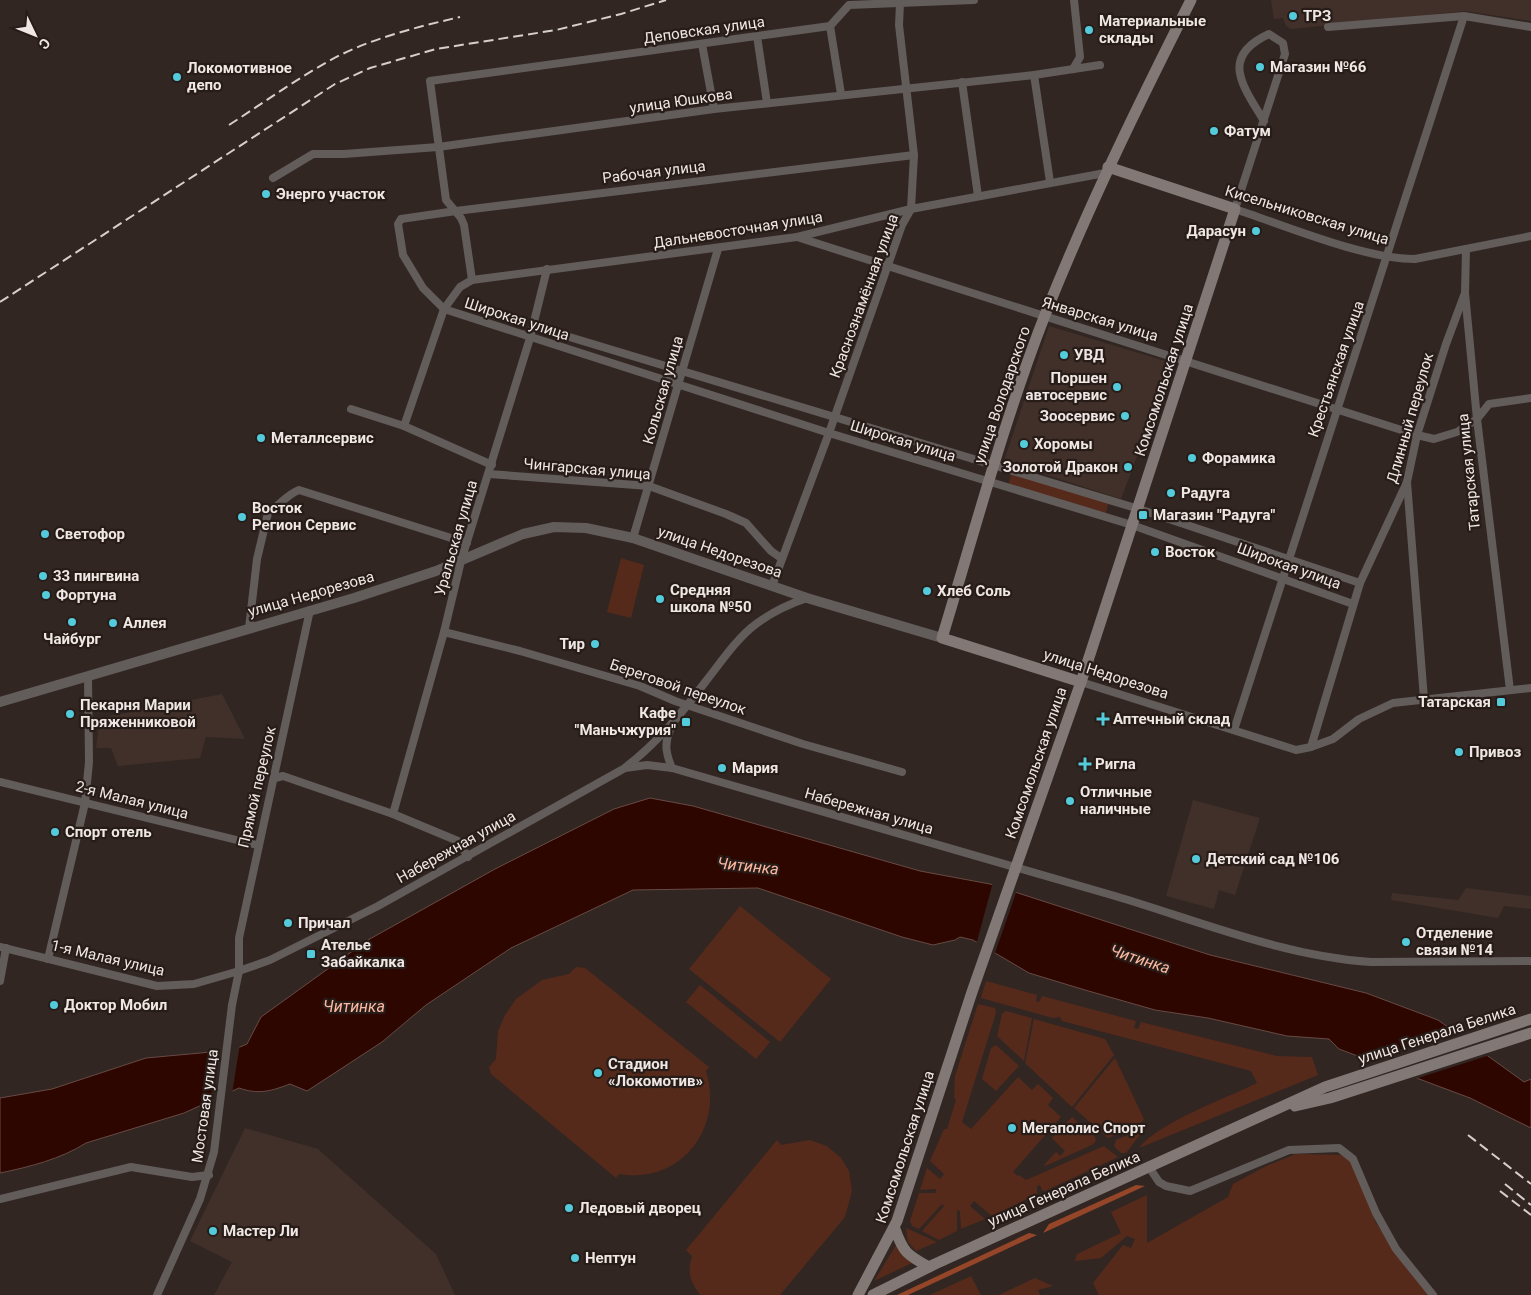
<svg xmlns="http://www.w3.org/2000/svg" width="1531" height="1295" font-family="Roboto,sans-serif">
  <rect width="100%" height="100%" fill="#312622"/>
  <!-- built -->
  <g fill="#41302a">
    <path d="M1271 0H1531V21L1465 11 1291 29 1286 26 1283 18 1274 19Z"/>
    <path d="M1049 326 1172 363 1121 499 1004 461Z"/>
    <path d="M222 694 245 739 206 737 200 758 118 766 111 748H96L100 718Z"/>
    <path d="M1193 800 1260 818 1235 895 1219 890 1214 909 1166 896Z"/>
    <path d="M1466 888 1531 896V909L1504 906 1498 918 1391 900 1392 893 1458 900Z"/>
    <path d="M245 1128 318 1149 436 1254 455 1295H214L232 1262 190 1241Z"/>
  </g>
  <!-- green -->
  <g fill="#562a1b">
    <path d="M1012 472 1109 502 1105 515 1008 485Z"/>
    <path d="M621 558 644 565 631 618 607 612Z"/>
    <path d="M740 906 831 979 780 1042 689 969Z"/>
    <path d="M576 967 585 968 709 1067 706 1071C724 1129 680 1185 619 1174L616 1178 491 1074 489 1067 496 1059 498 1031 505 1015 516 999 542 980 569 974Z"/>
    <path d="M986 981 1037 995 1036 1001 1039 1002 1042 996 1136 1021 1134 1028 1138 1029 1141 1022 1277 1056 1312 1057 1318 1075 1139 1148C1161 1121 1225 1099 1257 1083L1251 1071 1062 1021 1060 1017 1053 1018 981 998Z"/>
    <path d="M700 985 770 1042 756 1059 686 1002Z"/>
    <path d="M978 1004 995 1008 996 1013 962 1122 971 1129 1018 1077 1032 1090 1038 1084 1053 1098 1048 1105 1061 1117 1013 1172 1018 1176 1019 1175 1026 1180 1104 1146 1118 1157 1045 1191 1042 1190 1040 1185 1037 1186V1194L992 1216 974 1201 970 1206 985 1219 961 1229 960 1211 957 1210V1231L939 1240 922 1231 944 1206 942 1204 919 1229 912 1226 910 1221 919 1193H936V1189L920 1190 927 1168 940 1179 944 1174 930 1161 944 1129H947L956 1100 954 1098 955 1076Z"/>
    <path d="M1006 1011 1032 1018 1024 1061 997 1036 1002 1014Z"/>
    <path d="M1034 1019 1105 1039 1114 1055 1072 1107 1025 1063Z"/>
    <path d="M996 1045 1019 1066 996 1091 982 1079 991 1048Z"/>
    <path d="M1115 1058 1144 1119 1141 1124 1108 1138 1074 1108Z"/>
    <path d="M1072 1117 1095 1137 1096 1141 1092 1145 1045 1166 1044 1165 1056 1152 1060 1156 1065 1151 1052 1138Z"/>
    <path d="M1146 1127 1126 1153H1121L1114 1146 1116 1140Z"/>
    <path d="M777 1140 781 1145 810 1140 827 1146 841 1158 849 1171 852 1191 845 1217 780 1295H700C690 1280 687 1274 692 1256L686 1250Z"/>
    <path d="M1296 1154 1341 1155 1351 1160 1376 1223 1429 1295H1099L1093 1283 1123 1245 1131 1248 1135 1239 1127 1236 1101 1258 1075 1261 1077 1254 1121 1233 1111 1212 1147 1195V1243L1228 1197 1233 1184 1266 1166Z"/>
    <path d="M906 1228 937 1242 916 1251 908 1242Z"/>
    <path d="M898 1242 912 1263 874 1281Z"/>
    <path d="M971 1276 981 1295H930Z"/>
    <path d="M1035 1278 1053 1286 1038 1290 1040 1295H999Z"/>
  </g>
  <!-- forest -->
  <g fill="#954629">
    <path d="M1136 1185 1145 1186 1043 1233 1049 1224Z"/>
    <path d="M1029 1233 1037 1235 908 1295H897Z"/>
  </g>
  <!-- water -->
  <path fill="#2e0600" stroke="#684a44" d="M650 798 693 806 920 871 990 884 1210 955 1366 993 1438 1020 1524 1082 1531 1079V1128L1470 1098 1339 1049 1329 1039 1287 1036 1208 1018 1155 1010 1085 990 1029 973 973 940 960 937 955 940 933 945 902 937 758 888 633 890 511 948 426 1005 382 1042 307 1091 290 1084C271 1091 259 1095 239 1088L184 1113 86 1143C61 1159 29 1167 0 1173V1098L52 1089 146 1058 233 1050 247 1044 261 1017 368 940 495 869 614 809Z"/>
  <!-- pier -->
  <g fill="#312622">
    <path d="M993 882 1017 890 994 956 976 945Z"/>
    <path d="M1458 1031 1490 1055 1415 1079 1367 1060Z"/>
    <path d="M240 1044 232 1094 210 1104 217 1050Z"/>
  </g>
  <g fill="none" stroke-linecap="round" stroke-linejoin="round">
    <!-- minor -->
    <g stroke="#625c5a" stroke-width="8">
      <path d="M830 26 841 94"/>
      <path d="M1328 27 1464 16 1531 27"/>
      <path d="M757 36 767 103"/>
      <path d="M702 44 714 109"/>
      <path d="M1073 69 1080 57 1074 0"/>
      <path d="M1034 75 1050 182"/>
      <path d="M962 82 978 196"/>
      <path d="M1264 121C1243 86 1219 57 1269 34L1283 43 1285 54 1235 209C1286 226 1364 259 1415 259L1531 236"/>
      <path d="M914 155 456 211 401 219 398 224 403 255 423 288 444 309 829 433 1132 525 1353 604"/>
      <path d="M273 178 313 154H344L438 147 714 109 1034 75 1100 65"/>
      <path d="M797 237 1417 435 1434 439 1457 432 1477 419 1489 404 1531 398"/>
      <path d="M1466 249 1465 293 1477 419 1510 690"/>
      <path d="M472 280 464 225 461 218 446 200 430 81 830 26 849 5 974 0"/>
      <path d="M533 326 1139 509 1360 583"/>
      <path d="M351 409 404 426 492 465"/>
      <path d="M404 426 444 309 460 287 472 280 797 237 911 209 1105 173"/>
      <path d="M489 474 649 486 726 514 746 523 771 551 781 558"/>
      <path d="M1407 482 1424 699"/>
      <path d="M633 538 718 249"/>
      <path d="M772 586 829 433 902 225 911 209 914 155 899 25 900 3"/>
      <path d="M249 628 257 559 268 513C280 505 286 495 299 490L467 543"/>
      <path d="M444 632 520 651 640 686 675 701 803 744 902 772"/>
      <path d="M1081 682 1296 750 1311 747 1333 739 1359 719 1393 703 1531 688"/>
      <path d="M670 730C664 744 666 754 672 768"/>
      <path d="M1234 730C1309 492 1389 255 1464 16"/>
      <path d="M1311 747 1360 583 1407 482 1417 435 1446 344 1465 293"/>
      <path d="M626 767C658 742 682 713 706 681 721 662 737 638 756 624 772 612 789 604 807 598"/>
      <path d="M275 778 283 776 393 814 458 841 468 857"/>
      <path d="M0 782 257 845"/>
      <path d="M393 814 444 632 461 561 530 338 547 269"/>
      <path d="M0 947 157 986 194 984 239 971 270 960 378 906 625 768 647 765 672 768C820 811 968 853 1115 896 1199 921 1283 956 1371 962L1531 961"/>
      <path d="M48 959 85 803 89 762 88 678"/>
      <path d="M0 981 6 948"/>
      <path d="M1149 1167 1159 1182 1166 1186 1190 1191 1289 1150 1339 1148 1353 1159 1376 1213 1396 1249 1433 1295"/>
      <path d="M0 1199 131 1167 192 1177 209 1175"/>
      <path d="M157 1295 200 1199 214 1152 232 1005 239 971V938L310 610"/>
    </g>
    <!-- tertiary -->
    <path stroke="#625c5a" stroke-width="10" d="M0 702 354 598 436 571 523 534 554 527 586 528 633 538 807 598 942 638"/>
    <!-- secondary -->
    <g stroke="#827976" stroke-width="11">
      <path d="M1081 682 942 638C975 530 1004 420 1045 315 1088 207 1139 103 1191 0"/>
      <path d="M1295 1106 1330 1098 1531 1033"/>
      <path d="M895 1229C903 1252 907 1255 929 1267"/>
      <path d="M858 1295 897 1221 972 992 1081 682 1235 209 1108 167"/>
      <path d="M873 1295 935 1264 1325 1087 1531 1019"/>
    </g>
    <!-- rail -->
    <g stroke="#d7cfcc" stroke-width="2" stroke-dasharray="10 5" stroke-linecap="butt">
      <path d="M229 125C263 103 295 80 329 61 368 39 417 27 460 17"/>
      <path d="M0 302 335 84 370 68 436 49 556 30 621 14 666 0"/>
      <path d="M1468 1135 1531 1184"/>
      <path d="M1505 1184 1531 1205"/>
      <path d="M1500 1191 1531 1215"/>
    </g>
  </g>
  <!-- markers -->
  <g fill="#53cbdb" stroke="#271c18" stroke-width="2">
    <circle cx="1293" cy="16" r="5"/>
    <circle cx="1089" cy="30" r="5"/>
    <circle cx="1260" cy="67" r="5"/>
    <circle cx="177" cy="77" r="5"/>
    <circle cx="1214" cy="131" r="5"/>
    <circle cx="266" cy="194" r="5"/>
    <circle cx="1256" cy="231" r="5"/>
    <circle cx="1064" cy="355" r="5"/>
    <circle cx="1117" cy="387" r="5"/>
    <circle cx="1125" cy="416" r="5"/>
    <circle cx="261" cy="438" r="5"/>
    <circle cx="1024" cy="444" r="5"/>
    <circle cx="1192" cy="458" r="5"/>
    <circle cx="1128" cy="467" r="5"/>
    <circle cx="1171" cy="493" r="5"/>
    <rect x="1138" y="510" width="10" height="10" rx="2.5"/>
    <circle cx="242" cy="517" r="5"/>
    <circle cx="45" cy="534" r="5"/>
    <circle cx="1155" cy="552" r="5"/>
    <circle cx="43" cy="576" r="5"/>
    <circle cx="927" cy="591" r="5"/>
    <circle cx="46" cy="595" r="5"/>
    <circle cx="660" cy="599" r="5"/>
    <circle cx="72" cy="622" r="5"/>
    <circle cx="113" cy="623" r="5"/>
    <circle cx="595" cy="644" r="5"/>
    <rect x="1496" y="697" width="10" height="10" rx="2.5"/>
    <circle cx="70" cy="714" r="5"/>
    <path d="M1100.5 711.5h5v5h5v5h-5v5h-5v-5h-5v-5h5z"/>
    <rect x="681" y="717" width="10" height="10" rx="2.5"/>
    <circle cx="1459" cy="752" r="5"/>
    <path d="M1082.5 756.5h5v5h5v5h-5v5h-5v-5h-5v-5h5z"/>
    <circle cx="722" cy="768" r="5"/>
    <circle cx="1070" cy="801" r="5"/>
    <circle cx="55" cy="832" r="5"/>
    <circle cx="1196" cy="859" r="5"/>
    <circle cx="288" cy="923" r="5"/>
    <circle cx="1406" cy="942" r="5"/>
    <rect x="306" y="949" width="10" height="10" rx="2.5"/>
    <circle cx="54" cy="1005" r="5"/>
    <circle cx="598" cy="1073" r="5"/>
    <circle cx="1012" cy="1128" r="5"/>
    <circle cx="569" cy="1208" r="5"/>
    <circle cx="213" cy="1231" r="5"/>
    <circle cx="575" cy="1258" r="5"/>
  </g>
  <g text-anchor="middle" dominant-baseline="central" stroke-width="4.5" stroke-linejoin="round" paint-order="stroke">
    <!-- poi labels -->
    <g font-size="15" font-weight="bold" fill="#efe7e4" stroke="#271c18" text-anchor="start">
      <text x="1303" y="16">ТРЗ</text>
      <text x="1099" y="21">Материальные<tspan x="1099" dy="17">склады</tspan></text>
      <text x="1270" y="67">Магазин №66</text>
      <text x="187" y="68">Локомотивное<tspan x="187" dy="17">депо</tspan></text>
      <text x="1224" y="131">Фатум</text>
      <text x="276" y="194">Энерго участок</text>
      <text x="1246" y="231" text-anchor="end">Дарасун</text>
      <text x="1074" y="355">УВД</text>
      <text x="1107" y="378" text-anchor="end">Поршен<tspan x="1107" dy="17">автосервис</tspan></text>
      <text x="1115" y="416" text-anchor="end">Зоосервис</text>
      <text x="271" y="438">Металлсервис</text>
      <text x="1034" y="444">Хоромы</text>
      <text x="1202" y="458">Форамика</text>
      <text x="1118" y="467" text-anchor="end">Золотой Дракон</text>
      <text x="1181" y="493">Радуга</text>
      <text x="252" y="508">Восток<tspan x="252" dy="17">Регион Сервис</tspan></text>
      <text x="1153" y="515">Магазин "Радуга"</text>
      <text x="55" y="534">Светофор</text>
      <text x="1165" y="552">Восток</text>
      <text x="53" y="576">33 пингвина</text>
      <text x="670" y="590">Средняя<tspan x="670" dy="17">школа №50</tspan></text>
      <text x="937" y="591">Хлеб Соль</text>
      <text x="56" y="595">Фортуна</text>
      <text x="123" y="623">Аллея</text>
      <text x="72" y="639" text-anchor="middle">Чайбург</text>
      <text x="585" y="644" text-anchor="end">Тир</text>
      <text x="1491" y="702" text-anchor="end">Татарская</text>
      <text x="80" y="705">Пекарня Марии<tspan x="80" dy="17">Пряженниковой</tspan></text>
      <text x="676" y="713" text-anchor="end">Кафе<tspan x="676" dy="17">"Маньчжурия"</tspan></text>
      <text x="1113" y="719">Аптечный склад</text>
      <text x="1469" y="752">Привоз</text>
      <text x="1095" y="764">Ригла</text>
      <text x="732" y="768">Мария</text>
      <text x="1080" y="792">Отличные<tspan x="1080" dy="17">наличные</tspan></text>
      <text x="65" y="832">Спорт отель</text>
      <text x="1206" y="859">Детский сад №106</text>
      <text x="298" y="923">Причал</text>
      <text x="1416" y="933">Отделение<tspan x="1416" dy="17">связи №14</tspan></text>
      <text x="321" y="945">Ателье<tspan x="321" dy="17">Забайкалка</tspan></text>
      <text x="64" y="1005">Доктор Мобил</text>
      <text x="608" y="1064">Стадион<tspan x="608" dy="17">«Локомотив»</tspan></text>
      <text x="1022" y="1128">Мегаполис Спорт</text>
      <text x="579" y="1208">Ледовый дворец</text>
      <text x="223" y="1231">Мастер Ли</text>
      <text x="585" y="1258">Нептун</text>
    </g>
    <!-- street labels -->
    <g font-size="15" fill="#efe7e4" stroke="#271c18">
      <text transform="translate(704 30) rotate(-8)">Деповская улица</text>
      <text transform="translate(681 101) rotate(-8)">улица Юшкова</text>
      <text transform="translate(654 172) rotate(-7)">Рабочая улица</text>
      <text transform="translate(1307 215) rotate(17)">Кисельниковская улица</text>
      <text transform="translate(738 230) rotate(-9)">Дальневосточная улица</text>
      <text transform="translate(864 296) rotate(-70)">Краснознамённая улица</text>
      <text transform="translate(517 319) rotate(18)">Широкая улица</text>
      <text transform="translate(1100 319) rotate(17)">Январская улица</text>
      <text transform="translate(1336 369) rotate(-71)">Крестьянская улица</text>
      <text transform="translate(1164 380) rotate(-72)">Комсомольская улица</text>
      <text transform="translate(663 390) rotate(-74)">Кольская улица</text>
      <text transform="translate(1002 395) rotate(-71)">улица Володарского</text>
      <text transform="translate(1410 418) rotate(-74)">Длинный переулок</text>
      <text transform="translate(903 441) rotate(17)">Широкая улица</text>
      <text transform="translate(587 469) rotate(5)">Чингарская улица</text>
      <text transform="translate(1469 472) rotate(-96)">Татарская улица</text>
      <text transform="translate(456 538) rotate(-74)">Уральская улица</text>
      <text transform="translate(720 552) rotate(19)">улица Недорезова</text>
      <text transform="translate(1289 566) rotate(20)">Широкая улица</text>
      <text transform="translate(311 594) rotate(-16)">улица Недорезова</text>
      <text transform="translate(1106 674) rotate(18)">улица Недорезова</text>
      <text transform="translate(678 687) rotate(19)">Береговой переулок</text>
      <text transform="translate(1036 763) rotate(-71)">Комсомольская улица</text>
      <text transform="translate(257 787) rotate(-77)">Прямой переулок</text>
      <text transform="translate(132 800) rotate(14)">2-я Малая улица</text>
      <text transform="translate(869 811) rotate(16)">Набережная улица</text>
      <text transform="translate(456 847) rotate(-29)">Набережная улица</text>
      <text transform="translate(108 958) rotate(13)">1-я Малая улица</text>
      <text transform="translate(1437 1034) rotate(-18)">улица Генерала Белика</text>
      <text transform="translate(205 1106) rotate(-82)">Мостовая улица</text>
      <text transform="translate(905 1147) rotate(-72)">Комсомольская улица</text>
      <text transform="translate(1064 1189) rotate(-24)">улица Генерала Белика</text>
    </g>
    <!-- water labels -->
    <g font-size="16" font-style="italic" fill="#fdb8a1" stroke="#271c18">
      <text transform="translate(748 866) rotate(6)">Читинка</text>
      <text transform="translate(1140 959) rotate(18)">Читинка</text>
      <text x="354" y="1006">Читинка</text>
    </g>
  </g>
  <!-- north arrow -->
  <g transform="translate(35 35) rotate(133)" stroke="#271c18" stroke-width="4" paint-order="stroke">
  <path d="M0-4L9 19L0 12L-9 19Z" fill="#efe7e4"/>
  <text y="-8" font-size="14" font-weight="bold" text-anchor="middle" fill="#efe7e4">С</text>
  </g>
</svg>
